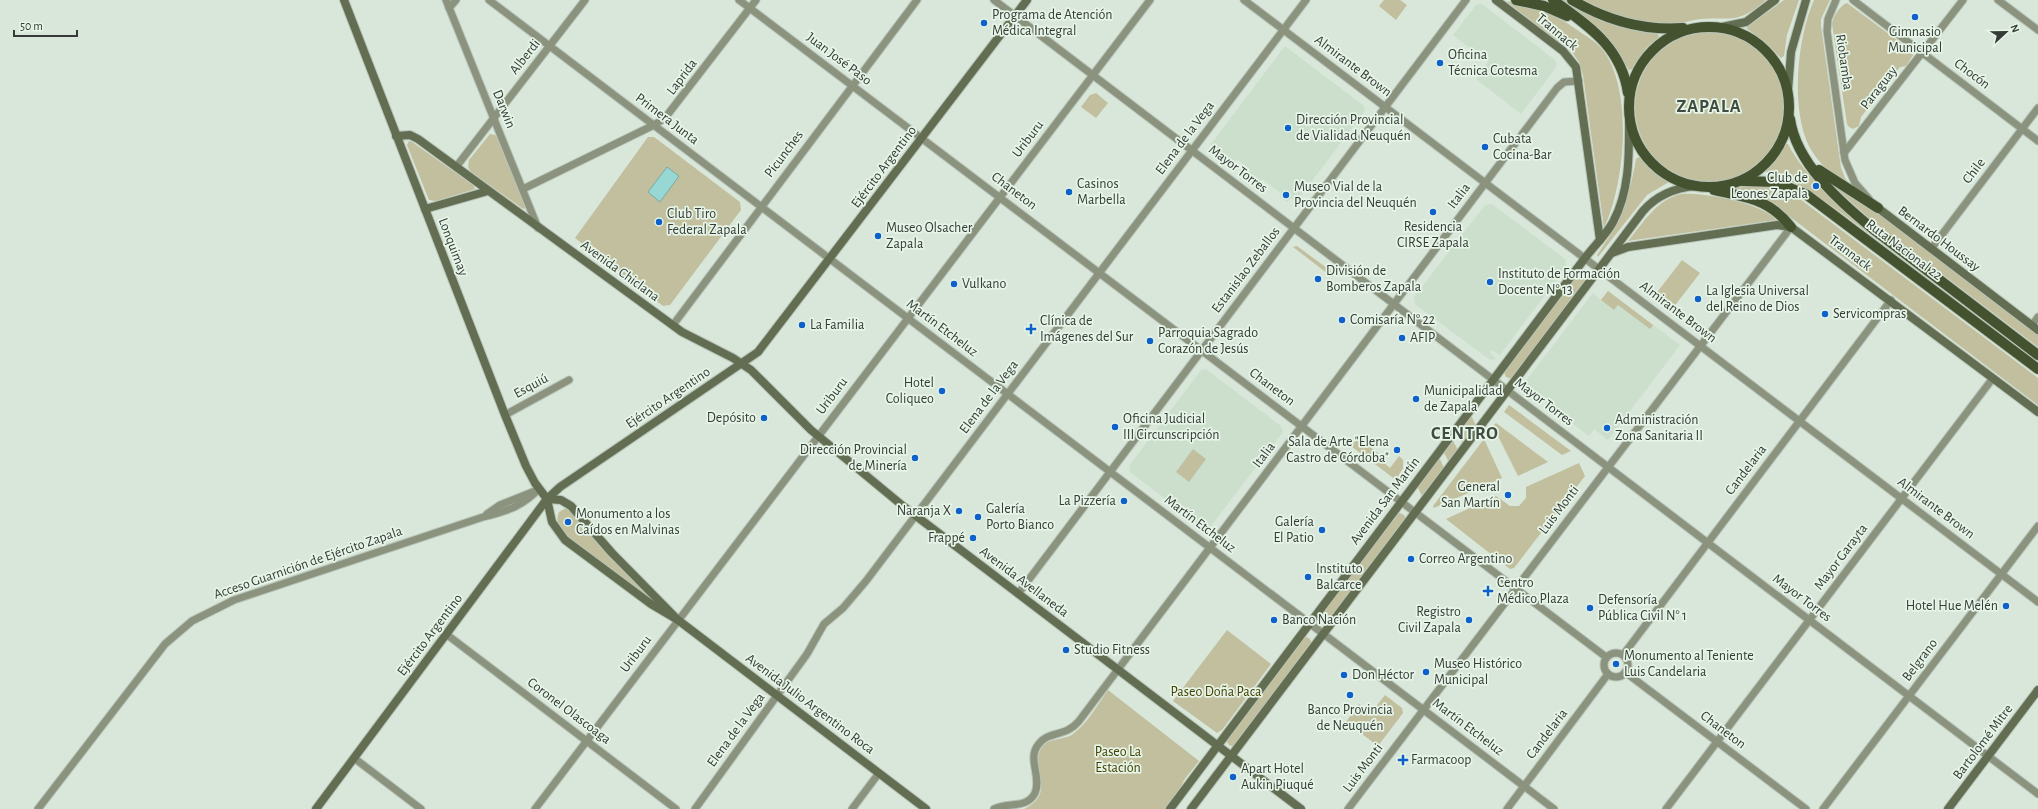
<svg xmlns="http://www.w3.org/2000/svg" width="2038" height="809" font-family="'Alegreya Sans',sans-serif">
  <rect width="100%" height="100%" fill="#d9e7da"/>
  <!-- built -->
  <g fill="#cbdfcc">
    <path d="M1482 4 1555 60 1557 66 1521 114 1476 79 1488 62 1453 35 1476 5Z"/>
    <path d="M1285 46 1364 106 1365 111 1296 202 1291 198 1287 202 1279 196 1281 193 1262 179 1260 182 1248 173 1250 169 1237 159 1232 165 1212 150 1211 144Z"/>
    <path d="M1492 204 1565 259 1566 267 1500 355 1492 350 1490 353 1497 359 1490 360 1415 304 1414 297 1485 205Z"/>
    <path d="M1608 291 1680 345 1608 440 1594 429 1589 436 1526 388 1525 382 1593 293 1601 300Z"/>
    <path d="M1206 369 1281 426 1283 432 1210 527 1204 528 1130 472 1129 466 1201 370Z"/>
  </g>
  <!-- green -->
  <g fill="#c1bf9e">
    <path d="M1384 0H1400L1407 5 1396 20 1379 6Z"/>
    <path d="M1560 0H1565C1594 17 1624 31 1658 34L1659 37 1646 48 1632 69 1629 70 1612 42Z"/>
    <path d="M1583 0H1766C1738 24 1734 17 1701 19 1691 20 1681 24 1671 24 1642 24 1607 14 1583 0Z"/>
    <path d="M1784 0H1799L1787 35 1784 56 1781 58 1764 41 1746 28Z"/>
    <path d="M1814 0H1830L1821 19V26L1841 168 1845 178 1854 190C1837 178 1821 167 1810 148 1790 111 1797 38 1814 0Z"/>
    <path d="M1506 1C1540 9 1555 13 1583 34 1590 38 1597 43 1602 49 1634 89 1625 184 1604 228L1583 75 1579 62 1572 52Z"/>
    <path d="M1847 3 1909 49 1913 55 1906 66 1900 67 1861 117 1859 126 1853 129 1849 127 1847 124 1832 24C1833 17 1840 5 1847 3Z"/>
    <circle cx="1710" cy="107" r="75"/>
    <path d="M1096 93 1108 103 1096 118 1081 107 1090 95Z"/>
    <path d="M490 134 495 135 499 139 526 206 525 209 522 208 471 172 468 167 469 160Z"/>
    <path d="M648 137H654L740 202 741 210 670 305 663 306 575 238Z"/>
    <path d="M409 141 412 142 473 185 475 189 436 201 429 200 407 145Z"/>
    <path d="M1785 144H1788C1804 176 1844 210 1870 234 1837 211 1806 183 1767 173L1766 171 1778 157Z"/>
    <path d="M1639 157 1651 170 1669 182 1647 195 1598 257 1597 255C1622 219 1628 202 1636 159Z"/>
    <path d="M1826 179 1871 208 2038 335V347L1871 220Z"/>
    <path d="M1750 186 1774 188 1800 199 2038 378V405L1769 201 1760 196 1728 189Z"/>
    <path d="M1681 194C1703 192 1762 203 1776 220L1628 241C1644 222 1656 200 1681 194Z"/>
    <path d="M1297 246 1335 274 1332 277 1293 247Z"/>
    <path d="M1682 260 1700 273 1673 308 1655 295Z"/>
    <path d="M1584 269 1589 275 1512 379 1506 377 1504 372 1580 270Z"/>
    <path d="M1608 291 1653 325 1650 329 1618 305 1614 310 1601 300Z"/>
    <path d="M1509 405 1571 451 1562 455 1504 412Z"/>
    <path d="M1471 415 1477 428 1463 445 1457 432Z"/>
    <path d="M1496 423 1548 462 1518 476 1493 426Z"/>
    <path d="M1358 438 1383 457 1381 460 1390 468 1399 456 1403 460V468L1396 480 1351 446Z"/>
    <path d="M1452 439 1459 452 1450 464 1443 451Z"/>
    <path d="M1484 439 1502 478 1434 508 1433 506Z"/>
    <path d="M1193 449 1206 459 1189 482 1176 472Z"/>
    <path d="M1439 457 1445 470 1423 498 1417 486Z"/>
    <path d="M1579 463 1585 476 1514 568 1510 569 1446 519 1496 496 1510 506H1519L1526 498V487Z"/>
    <path d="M566 508H569L648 596H645L565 535C559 528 555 521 559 512Z"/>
    <path d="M1400 513 1404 515 1406 519 1328 622 1323 621 1320 616 1396 514Z"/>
    <path d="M1227 630 1271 664 1222 730 1217 733 1173 701Z"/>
    <path d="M1307 637 1310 639 1312 644 1234 747 1229 745 1226 740 1302 638Z"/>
    <path d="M1108 690 1199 761 1184 780 1176 798 1169 809H1024C1058 792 1029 770 1041 749 1047 737 1063 741 1073 734 1087 724 1098 704 1108 690Z"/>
    <path d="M1385 695 1402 708 1403 713 1378 746 1346 722 1359 704 1371 713Z"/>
  </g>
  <!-- water -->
  <path fill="#97d8d5" stroke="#7aa9a5" d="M667 167 679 176 660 202 648 192Z"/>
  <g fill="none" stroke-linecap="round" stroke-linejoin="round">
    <!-- street casing -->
    <g stroke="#b8c5b9" stroke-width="9">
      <g id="street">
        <path d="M446 0 538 228"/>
        <path d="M489 0 1554 809"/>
        <path d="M739 0 1606 657"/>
        <path d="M994 0 2038 794"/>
        <path d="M1244 0 2038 602"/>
        <path d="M1836 0 1828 19 1827 31 1845 160 1855 183 1869 199"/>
        <path d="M1853 0 2038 141"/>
        <path d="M1998 0 2038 30"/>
        <path d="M449 8 456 0"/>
        <path d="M1844 153 1963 0"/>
        <path d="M456 167 585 0"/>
        <path d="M523 189 654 125 665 118 756 0"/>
        <path d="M1931 249 2038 108"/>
        <path d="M673 325 917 0"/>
        <path d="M2032 325 2038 317"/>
        <path d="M505 415 569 380"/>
        <path d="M487 514 500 505 535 491"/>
        <path d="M1018 594 1466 0"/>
        <path d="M446 634 676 809"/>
        <circle cx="1616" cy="665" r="12"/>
        <path d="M1623 655 1891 300"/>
        <path d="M1625 672 1806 809"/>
        <path d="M354 758 421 809"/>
        <path d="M38 809 165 644 192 621 234 600 483 517C507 511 521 507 539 489"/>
        <path d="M535 809 1150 0"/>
        <path d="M695 809 807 654 824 624 843 608 866 581 1306 0"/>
        <path d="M852 809 879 773"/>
        <path d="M994 809C1008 802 1027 809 1035 793 1042 777 1027 759 1038 745 1048 730 1065 738 1079 721L1557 88 1564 82 1579 81"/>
        <path d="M1348 809 1791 227"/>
        <path d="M1507 809 1608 674"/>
        <path d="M1666 809 1993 378"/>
        <path d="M1823 809 2038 526"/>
      </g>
    </g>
    <!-- secondary casing -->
    <g stroke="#b8c5b9" stroke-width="10">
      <g id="secondary">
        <path d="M344 0 505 415 526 466 535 483 547 499 552 522 565 540 651 604 678 620"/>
        <path d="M1496 0 1563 51 1576 67 1600 240"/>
        <path d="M1722 27 1746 22 1775 0"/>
        <path d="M1788 91 1791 52 1806 0"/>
        <path d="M396 136 410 135 418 139 682 332 733 358 751 370 811 430 903 506 1301 809"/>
        <path d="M1878 208 2038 330"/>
        <path d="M425 209 488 191"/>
        <path d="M1612 253 1628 247 1777 225 1791 227 2038 412"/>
        <path d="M547 499 561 500 571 506 612 553 678 620 926 809"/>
        <path d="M316 809 547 499 560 487 758 352 1027 0"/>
        <path d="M1170 809 1585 258C1594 246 1606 235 1613 222 1631 189 1629 149 1629 113"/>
        <path d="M1191 809 1643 211C1657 195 1674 188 1695 186"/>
        <path d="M1948 809 2038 690"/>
      </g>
    </g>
    <!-- primary casing -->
    <g stroke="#b8c5b9" stroke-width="12">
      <g id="primary">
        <path d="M1516 0 1544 6 1567 16"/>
        <path d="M1553 0C1588 26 1621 46 1628 93"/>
        <path d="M1572 0C1606 20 1644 31 1683 28"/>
        <circle cx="1709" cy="107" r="80"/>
        <path d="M1790 119C1796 163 1840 202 1873 229L2038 355"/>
        <path d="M1819 170 1878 208"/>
        <path d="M1743 181 1775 182 1807 195 2038 369"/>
        <path d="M1714 190C1748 198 1768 198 1791 227"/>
      </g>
    </g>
    <!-- street -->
    <use href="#street" stroke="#8b937f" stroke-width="7"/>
    <!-- secondary -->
    <use href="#secondary" stroke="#626d51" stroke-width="8"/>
    <!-- primary -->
    <use href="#primary" stroke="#45522f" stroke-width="10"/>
  </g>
  <!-- markers -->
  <g fill="#0e61cb" stroke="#e6f5e7" stroke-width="1.5">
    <circle cx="1915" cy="17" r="4"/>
    <circle cx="984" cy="23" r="4"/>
    <circle cx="1440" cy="63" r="4"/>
    <circle cx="1288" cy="128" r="4"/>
    <circle cx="1485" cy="147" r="4"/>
    <circle cx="1816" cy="186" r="4"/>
    <circle cx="1069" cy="192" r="4"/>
    <circle cx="1286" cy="195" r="4"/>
    <circle cx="1433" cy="212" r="4"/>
    <circle cx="659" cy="222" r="4"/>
    <circle cx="878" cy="236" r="4"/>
    <circle cx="1318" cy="279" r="4"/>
    <circle cx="1490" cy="282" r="4"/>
    <circle cx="954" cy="284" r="4"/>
    <circle cx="1698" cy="299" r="4"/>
    <circle cx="1825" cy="314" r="4"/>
    <circle cx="1342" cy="320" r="4"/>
    <circle cx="802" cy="325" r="4"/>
    <path d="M1029 323h4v4h4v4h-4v4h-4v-4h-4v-4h4z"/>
    <circle cx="1402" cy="338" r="4"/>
    <circle cx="1150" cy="341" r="4"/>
    <circle cx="942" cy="391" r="4"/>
    <circle cx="1416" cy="399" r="4"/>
    <circle cx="764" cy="418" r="4"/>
    <circle cx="1115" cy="427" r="4"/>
    <circle cx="1607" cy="428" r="4"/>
    <circle cx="1397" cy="450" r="4"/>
    <circle cx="915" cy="458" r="4"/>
    <circle cx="1508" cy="495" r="4"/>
    <circle cx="1124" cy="501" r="4"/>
    <circle cx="959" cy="511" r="4"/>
    <circle cx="978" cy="517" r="4"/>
    <circle cx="568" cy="522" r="4"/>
    <circle cx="1322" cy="530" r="4"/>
    <circle cx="973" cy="538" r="4"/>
    <circle cx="1411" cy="559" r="4"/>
    <circle cx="1308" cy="577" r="4"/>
    <path d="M1486 585h4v4h4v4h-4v4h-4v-4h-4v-4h4z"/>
    <circle cx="2006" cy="606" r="4"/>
    <circle cx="1590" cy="608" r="4"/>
    <circle cx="1274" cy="620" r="4"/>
    <circle cx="1469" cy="620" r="4"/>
    <circle cx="1066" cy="650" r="4"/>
    <circle cx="1616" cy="664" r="4"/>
    <circle cx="1426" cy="672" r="4"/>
    <circle cx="1344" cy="675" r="4"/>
    <circle cx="1350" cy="695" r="4"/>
    <path d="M1401 754h4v4h4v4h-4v4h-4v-4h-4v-4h4z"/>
    <circle cx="1233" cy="777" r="4"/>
  </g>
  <g text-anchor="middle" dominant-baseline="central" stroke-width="3.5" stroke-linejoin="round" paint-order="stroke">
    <!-- poi labels -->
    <g font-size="14" fill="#353b36" stroke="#e6f5e7" text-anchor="start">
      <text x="992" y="15">Programa de Atención<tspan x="992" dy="16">Médica Integral</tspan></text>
      <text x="1915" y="32" text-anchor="middle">Gimnasio<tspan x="1915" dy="16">Municipal</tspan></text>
      <text x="1448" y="55">Oficina<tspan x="1448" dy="16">Técnica Cotesma</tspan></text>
      <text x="1296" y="120">Dirección Provincial<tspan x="1296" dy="16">de Vialidad Neuquén</tspan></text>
      <text x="1493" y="139">Cubata<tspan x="1493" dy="16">Cocina-Bar</tspan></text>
      <text x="1808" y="178" text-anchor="end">Club de<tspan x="1808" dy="16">Leones Zapala</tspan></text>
      <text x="1077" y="184">Casinos<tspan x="1077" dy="16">Marbella</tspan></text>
      <text x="1294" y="187">Museo Vial de la<tspan x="1294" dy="16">Provincia del Neuquén</tspan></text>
      <text x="667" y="214">Club Tiro<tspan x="667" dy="16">Federal Zapala</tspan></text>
      <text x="1433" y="227" text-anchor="middle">Residencia<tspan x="1433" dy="16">CIRSE Zapala</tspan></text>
      <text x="886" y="228">Museo Olsacher<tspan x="886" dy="16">Zapala</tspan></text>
      <text x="1326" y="271">División de<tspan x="1326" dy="16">Bomberos Zapala</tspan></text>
      <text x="1498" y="274">Instituto de Formación<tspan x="1498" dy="16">Docente N° 13</tspan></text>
      <text x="962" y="284">Vulkano</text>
      <text x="1706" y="291">La Iglesia Universal<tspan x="1706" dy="16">del Reino de Dios</tspan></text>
      <text x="1833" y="314">Servicompras</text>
      <text x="1350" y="320">Comisaría N° 22</text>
      <text x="1040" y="321">Clínica de<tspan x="1040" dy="16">Imágenes del Sur</tspan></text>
      <text x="810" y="325">La Familia</text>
      <text x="1158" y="333">Parroquia Sagrado<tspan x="1158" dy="16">Corazón de Jesús</tspan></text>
      <text x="1410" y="338">AFIP</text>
      <text x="934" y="383" text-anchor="end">Hotel<tspan x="934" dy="16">Coliqueo</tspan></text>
      <text x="1424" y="391">Municipalidad<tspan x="1424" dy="16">de Zapala</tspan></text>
      <text x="756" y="418" text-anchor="end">Depósito</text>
      <text x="1123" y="419">Oficina Judicial<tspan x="1123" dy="16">III Circunscripción</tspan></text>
      <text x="1615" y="420">Administración<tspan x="1615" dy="16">Zona Sanitaria II</tspan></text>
      <text x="1389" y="442" text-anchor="end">Sala de Arte "Elena<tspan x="1389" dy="16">Castro de Córdoba"</tspan></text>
      <text x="907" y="450" text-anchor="end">Dirección Provincial<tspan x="907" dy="16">de Minería</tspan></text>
      <text x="1500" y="487" text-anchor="end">General<tspan x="1500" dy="16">San Martín</tspan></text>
      <text x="1116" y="501" text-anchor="end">La Pizzería</text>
      <text x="986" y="509">Galería<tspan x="986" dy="16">Porto Bianco</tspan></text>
      <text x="951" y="511" text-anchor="end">Naranja X</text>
      <text x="576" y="514">Monumento a los<tspan x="576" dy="16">Caídos en Malvinas</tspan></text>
      <text x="1314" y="522" text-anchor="end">Galería<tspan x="1314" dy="16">El Patio</tspan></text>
      <text x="965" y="538" text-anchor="end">Frappé</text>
      <text x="1419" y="559">Correo Argentino</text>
      <text x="1316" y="569">Instituto<tspan x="1316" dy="16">Balcarce</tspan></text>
      <text x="1497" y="583">Centro<tspan x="1497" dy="16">Médico Plaza</tspan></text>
      <text x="1598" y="600">Defensoría<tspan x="1598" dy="16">Pública Civil N° 1</tspan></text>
      <text x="1998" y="606" text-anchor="end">Hotel Hue Melén</text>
      <text x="1461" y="612" text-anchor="end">Registro<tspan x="1461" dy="16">Civil Zapala</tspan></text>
      <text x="1282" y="620">Banco Nación</text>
      <text x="1074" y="650">Studio Fitness</text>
      <text x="1624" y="656">Monumento al Teniente<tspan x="1624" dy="16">Luis Candelaria</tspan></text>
      <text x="1434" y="664">Museo Histórico<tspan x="1434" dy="16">Municipal</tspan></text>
      <text x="1352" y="675">Don Héctor</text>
      <text x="1350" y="710" text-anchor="middle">Banco Provincia<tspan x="1350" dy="16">de Neuquén</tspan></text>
      <text x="1411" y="760">Farmacoop</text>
      <text x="1241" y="769">Apart Hotel<tspan x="1241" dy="16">Aukin Piuqué</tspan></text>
    </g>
    <!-- street labels -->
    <g font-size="14" fill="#353b36" stroke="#e6f5e7">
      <text transform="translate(1557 32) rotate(40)">Trannack</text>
      <text transform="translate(525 57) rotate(-52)">Alberdi</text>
      <text transform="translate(839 59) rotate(37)">Juan José Paso</text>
      <text transform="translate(1844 62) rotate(82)">Riobamba</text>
      <text transform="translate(1353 66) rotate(37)">Almirante Brown</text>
      <text transform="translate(1972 74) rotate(37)">Chocón</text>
      <text transform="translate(682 77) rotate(-53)">Laprida</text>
      <text transform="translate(1879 88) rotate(-52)">Paraguay</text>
      <text transform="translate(504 109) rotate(68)">Darwin</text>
      <text transform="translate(667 119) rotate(37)">Primera Junta</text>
      <text transform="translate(1185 138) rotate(-53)">Elena de la Vega</text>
      <text transform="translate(1028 139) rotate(-53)">Uriburu</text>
      <text transform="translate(784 154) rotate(-53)">Picunches</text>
      <text transform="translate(884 167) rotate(-53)">Ejército Argentino</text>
      <text transform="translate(1238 169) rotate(37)">Mayor Torres</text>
      <text transform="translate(1974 171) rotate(-53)">Chile</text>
      <text transform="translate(1014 191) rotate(37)">Chaneton</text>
      <text transform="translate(1459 196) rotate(-53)">Italia</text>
      <text transform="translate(1939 239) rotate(37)">Bernardo Houssay</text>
      <text transform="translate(453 247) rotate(69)">Lonquimay</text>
      <text transform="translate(1904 250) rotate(37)">Ruta Nacional 22</text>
      <text transform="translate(1850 253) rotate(37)">Trannack</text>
      <text transform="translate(1246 270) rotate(-53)">Estanislao Zeballos</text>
      <text transform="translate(620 271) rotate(36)">Avenida Chiclana</text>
      <text transform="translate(1678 312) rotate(37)">Almirante Brown</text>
      <text transform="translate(942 328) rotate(37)">Martín Etcheluz</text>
      <text transform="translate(531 386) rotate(-28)">Esquiú</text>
      <text transform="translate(1272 387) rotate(37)">Chaneton</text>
      <text transform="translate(832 396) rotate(-53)">Uriburu</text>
      <text transform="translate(989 397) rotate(-53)">Elena de la Vega</text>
      <text transform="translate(668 398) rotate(-34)">Ejército Argentino</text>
      <text transform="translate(1544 402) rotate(37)">Mayor Torres</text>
      <text transform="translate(1264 455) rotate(-53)">Italia</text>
      <text transform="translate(1746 470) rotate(-53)">Candelaria</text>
      <text transform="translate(1385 501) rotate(-53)">Avenida San Martín</text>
      <text transform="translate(1936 508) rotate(37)">Almirante Brown</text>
      <text transform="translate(1559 510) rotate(-53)">Luis Monti</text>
      <text transform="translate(1200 524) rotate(37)">Martín Etcheluz</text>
      <text transform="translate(1841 557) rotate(-53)">Mayor Garayta</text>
      <text transform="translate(308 563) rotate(-19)">Acceso Guarnición de Ejército Zapala</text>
      <text transform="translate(1024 582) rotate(37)">Avenida Avellaneda</text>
      <text transform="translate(1802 598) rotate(37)">Mayor Torres</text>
      <text transform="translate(430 635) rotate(-53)">Ejército Argentino</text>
      <text transform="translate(636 654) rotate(-53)">Uriburu</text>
      <text transform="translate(1920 660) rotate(-53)">Belgrano</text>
      <text transform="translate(810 704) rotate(37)">Avenida Julio Argentino Roca</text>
      <text transform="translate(569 711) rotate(37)">Coronel Olascoaga</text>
      <text transform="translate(1468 727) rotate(37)">Martín Etcheluz</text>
      <text transform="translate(736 730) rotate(-54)">Elena de la Vega</text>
      <text transform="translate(1723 730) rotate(37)">Chaneton</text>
      <text transform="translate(1547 734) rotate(-53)">Candelaria</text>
      <text transform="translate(1983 742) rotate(-53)">Bartolomé Mitre</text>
      <text transform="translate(1363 768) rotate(-53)">Luis Monti</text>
    </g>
    <!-- park labels -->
    <g font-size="14" fill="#453f00" stroke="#e6f5e7">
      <text x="1216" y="692">Paseo Doña Paca</text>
      <text x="1118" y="752">Paseo La<tspan x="1118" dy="16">Estación</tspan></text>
    </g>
    <!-- district labels -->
    <g font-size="18" font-weight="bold" letter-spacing="1" fill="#404c41" stroke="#e6f5e7">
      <text x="1709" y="107">ZAPALA</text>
      <text x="1465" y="434">CENTRO</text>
    </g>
  </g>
  <!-- north arrow -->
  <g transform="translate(2006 32) rotate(68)" stroke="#e6f5e7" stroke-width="3" paint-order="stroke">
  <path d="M0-3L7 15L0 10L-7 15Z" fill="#353b36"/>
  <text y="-6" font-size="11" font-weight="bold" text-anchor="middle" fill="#353b36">N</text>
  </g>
  <!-- scale -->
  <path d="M14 30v6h63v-6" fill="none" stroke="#353b36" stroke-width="2"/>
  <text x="20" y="30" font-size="12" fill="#353b36" stroke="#e6f5e7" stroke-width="3" paint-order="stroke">50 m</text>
</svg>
